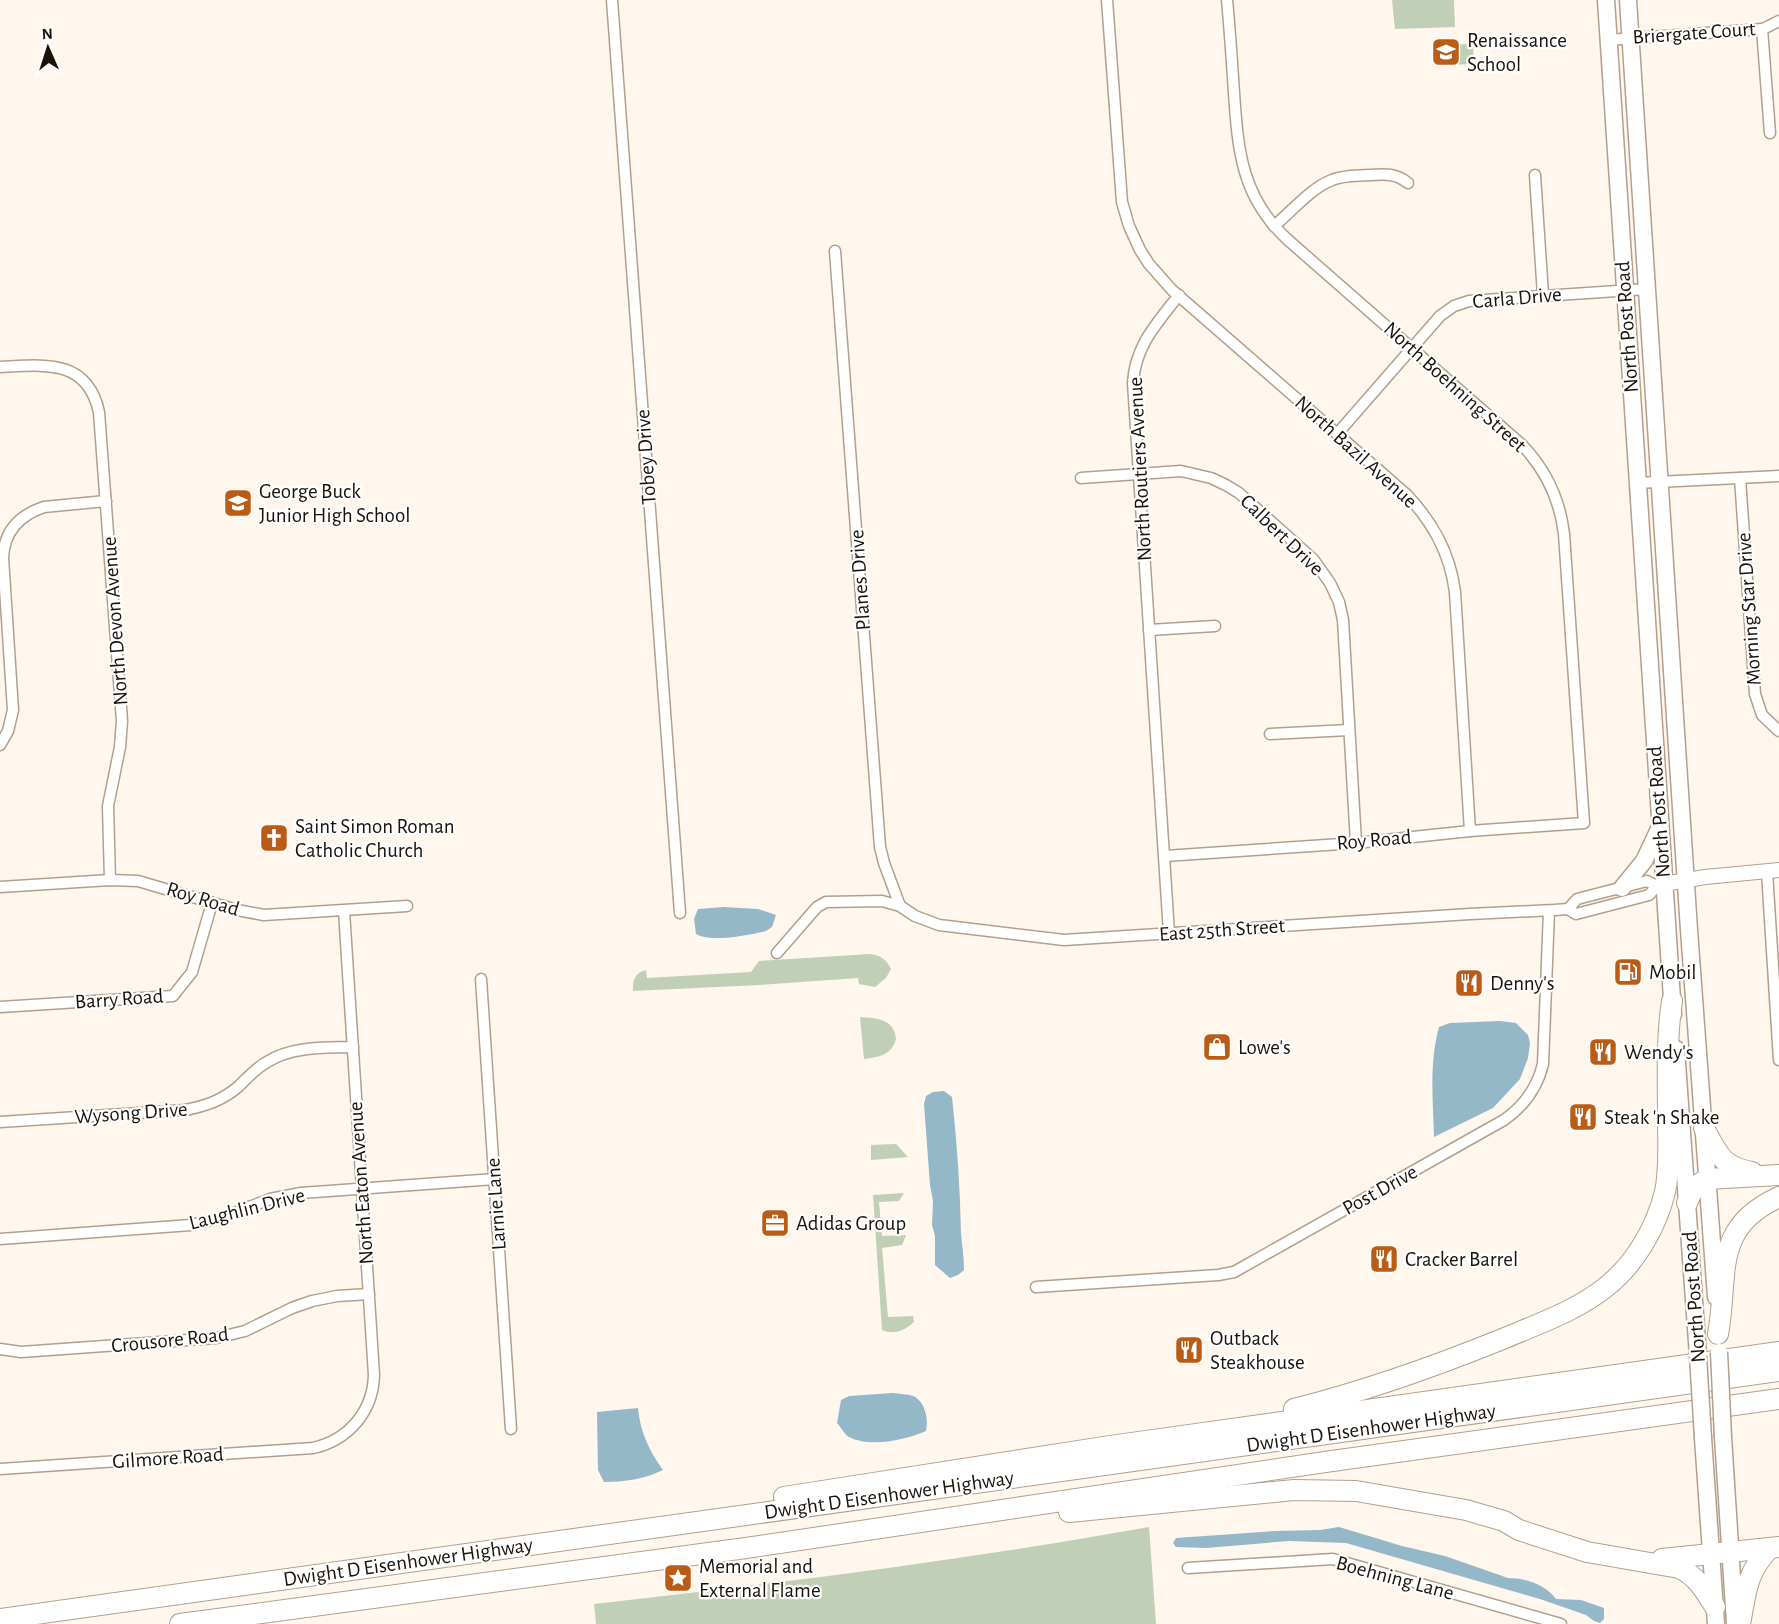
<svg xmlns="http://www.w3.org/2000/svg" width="1779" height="1624" font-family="'Alegreya Sans',sans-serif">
  <rect width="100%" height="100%" fill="#fff6ee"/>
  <!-- green -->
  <g fill="#c0cfb5">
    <path d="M1392 0H1454L1455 27 1395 29Z"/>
    <path d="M1473 44 1474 64 1443 65 1436 45Z"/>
    <path d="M870 954C880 955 887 960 891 969L886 978 875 987 859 984 858 978 759 985 633 991C632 980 636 972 646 970L647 978 751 972 759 961Z"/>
    <path d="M860 1017C877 1018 894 1019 896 1039 892 1055 879 1057 864 1059Z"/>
    <path d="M896 1144 908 1157 871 1160V1145Z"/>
    <path d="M904 1193 899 1201 879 1202 882 1236 906 1235 902 1245 882 1248 888 1317 913 1316 914 1322C904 1331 895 1335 882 1330L873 1195Z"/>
    <path d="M1149 1527 1156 1624H596L594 1604C780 1583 965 1560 1149 1527Z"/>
  </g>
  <!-- water -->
  <g fill="#94b8c8">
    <path d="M724 907 758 909 776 915 772 927 766 931C749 935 711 943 696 934L694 919 698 909Z"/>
    <path d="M1500 1021 1516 1023 1528 1035 1530 1043 1528 1058 1520 1079 1493 1108 1434 1137C1433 1099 1429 1064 1439 1027L1450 1023Z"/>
    <path d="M944 1091 952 1097C957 1142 960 1187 961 1233 962 1245 964 1257 964 1270L958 1275 950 1278 935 1265V1236L932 1225 933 1201 930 1185 924 1104 926 1096 933 1092Z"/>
    <path d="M893 1393C899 1394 907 1394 913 1396 925 1401 929 1420 926 1431 905 1440 870 1448 849 1437 844 1434 841 1427 837 1423L841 1400 849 1396Z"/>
    <path d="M638 1408C640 1431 649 1451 663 1470 645 1479 624 1482 604 1482L598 1470 597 1412Z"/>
    <path d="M1339 1527 1402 1546 1445 1556 1508 1578C1526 1578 1546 1585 1556 1599L1581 1600 1604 1608V1619L1600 1623 1594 1621 1586 1615 1540 1599 1346 1543 1289 1541 1206 1548 1176 1547 1173 1543 1176 1538 1275 1531 1320 1530Z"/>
  </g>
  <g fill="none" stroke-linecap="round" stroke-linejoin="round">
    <!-- minor casing -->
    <g stroke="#b39f8c" stroke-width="13">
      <g id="minor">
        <path d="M612 0 680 913"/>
        <path d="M1107 0 1122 202 1129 226 1140 250 1149 264 1172 290 1407 495C1433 523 1450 553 1455 592L1470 831"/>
        <path d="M1762 29 1770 133"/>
        <path d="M1608 40 1763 29 1779 21"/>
        <path d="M1535 175 1543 295"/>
        <path d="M1274 226C1292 211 1311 188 1332 180 1344 175 1357 176 1369 175 1385 174 1396 173 1408 183"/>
        <path d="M835 251 880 847 884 863 900 906"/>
        <path d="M0 367C44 365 87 358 99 412L122 721 120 747 108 806 110 880"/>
        <path d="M1337 434 1440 316 1454 306 1469 301 1647 289"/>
        <path d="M1081 478 1181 471 1211 478 1226 485 1239 493 1313 559 1330 583 1339 602 1343 620 1356 843"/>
        <path d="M1740 478 1755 694 1762 715 1779 731"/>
        <path d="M1637 483 1779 476"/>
        <path d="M1149 630 1215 626"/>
        <path d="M1270 734 1349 730"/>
        <path d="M0 745 8 731 13 710 3 558C4 531 20 515 44 507L106 501"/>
        <path d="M1165 856 1356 843 1470 831 1584 823 1564 534C1560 500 1546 470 1522 445L1288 240C1242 198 1238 152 1234 93 1232 62 1230 31 1227 0"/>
        <path d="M1767 872 1779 1060"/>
        <path d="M0 887 110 880 138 881 237 910 264 915 407 906"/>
        <path d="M1568 909 1576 914 1649 895 1657 886 1664 884"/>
        <path d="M1169 933 1133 383C1135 346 1157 323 1179 295"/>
        <path d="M777 953 817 907 826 902 882 901 900 906 915 916 939 925 1064 940 1470 914 1554 910 1568 909 1577 899 1647 881 1657 886"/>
        <path d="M481 979 511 1429"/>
        <path d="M0 1007 173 996 192 972 212 903"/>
        <path d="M0 1122 185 1110C206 1106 223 1100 239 1086 248 1077 256 1068 267 1062 292 1046 324 1048 353 1047"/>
        <path d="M0 1239 191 1225 221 1218 270 1199 301 1193 495 1179"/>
        <path d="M1036 1287 1218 1275 1234 1272 1504 1120C1524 1106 1537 1089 1543 1064L1549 911"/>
        <path d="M0 1349 21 1352 216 1338 245 1331 292 1308 312 1301 337 1296 369 1294"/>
        <path d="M0 1469 313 1448C349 1440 373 1411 374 1375L344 911"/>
        <path d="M1188 1568 1333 1559 1561 1624"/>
      </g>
    </g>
    <!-- tertiary casing -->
    <g stroke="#b39f8c" stroke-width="16">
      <path id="tertiary" d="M1664 884 1705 877 1779 870"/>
    </g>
    <!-- primary casing -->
    <g stroke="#b39f8c" stroke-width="19">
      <g id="primary">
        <path d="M1606 0 1673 1014"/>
        <path d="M1628 0 1689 930 1716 1297"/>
        <path d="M1622 888 1644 861 1660 827"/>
        <path d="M1676 1049 1698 1356"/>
        <path d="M1723 1437 1735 1623"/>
        <path d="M1703 1438 1716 1624"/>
      </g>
    </g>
    <!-- motorway casing -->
    <g stroke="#b39f8c" stroke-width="22">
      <g id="motorway">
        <path d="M1704 1128C1718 1154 1722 1167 1752 1172"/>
        <path d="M1687 1203 1694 1187 1707 1179 1779 1175"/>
        <path d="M1718 1334C1729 1275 1711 1228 1779 1197"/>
        <path d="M1294 1409C1366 1391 1436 1366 1505 1338 1540 1323 1576 1311 1606 1287 1635 1264 1656 1228 1665 1192 1670 1168 1668 1143 1668 1119 1668 1079 1666 1040 1672 1001"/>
        <path d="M784 1497 1110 1446 1779 1352"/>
        <path d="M1069 1512 1294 1490 1356 1491 1466 1510 1504 1521 1519 1530 1587 1552 1679 1568C1697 1576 1705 1591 1715 1607"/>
        <path d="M1662 1559 1779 1547"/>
        <path d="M0 1619 1779 1371"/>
        <path d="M180 1624 746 1548 1332 1461 1779 1399"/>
        <path d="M1740 1624C1746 1593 1746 1573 1769 1549"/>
      </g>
    </g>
    <!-- minor -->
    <use href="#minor" stroke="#fff" stroke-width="10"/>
    <!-- tertiary -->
    <use href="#tertiary" stroke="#fff" stroke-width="14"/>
    <!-- primary -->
    <use href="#primary" stroke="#fff" stroke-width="16"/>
    <!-- motorway -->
    <use href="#motorway" stroke="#fff" stroke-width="20"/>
    <!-- primary-bridge casing -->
    <g stroke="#b39f8c" stroke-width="19" stroke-linecap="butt">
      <g id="primary-bridge">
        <path d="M1719 1352 1723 1437"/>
        <path d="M1698 1356 1703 1438"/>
      </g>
    </g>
    <!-- primary-bridge -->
    <use href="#primary-bridge" stroke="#fff" stroke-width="16"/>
  </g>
  <!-- icons -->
  <defs>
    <g id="school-square" transform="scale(1.5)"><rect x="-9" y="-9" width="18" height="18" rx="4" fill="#bb5c16" stroke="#fff"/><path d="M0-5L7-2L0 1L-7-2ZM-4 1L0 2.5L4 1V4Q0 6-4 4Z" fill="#fff"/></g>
    <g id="church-square" transform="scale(1.5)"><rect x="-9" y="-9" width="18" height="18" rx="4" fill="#bb5c16" stroke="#fff"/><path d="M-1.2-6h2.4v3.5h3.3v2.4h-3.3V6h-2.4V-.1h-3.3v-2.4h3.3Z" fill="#fff"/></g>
    <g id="fuel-square" transform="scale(1.5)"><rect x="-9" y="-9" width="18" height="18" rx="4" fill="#bb5c16" stroke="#fff"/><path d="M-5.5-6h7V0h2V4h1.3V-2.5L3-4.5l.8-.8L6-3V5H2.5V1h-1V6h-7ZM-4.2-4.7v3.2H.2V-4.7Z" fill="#fff"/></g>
    <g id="restaurant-square" transform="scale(1.5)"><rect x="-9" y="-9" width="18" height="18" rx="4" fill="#bb5c16" stroke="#fff"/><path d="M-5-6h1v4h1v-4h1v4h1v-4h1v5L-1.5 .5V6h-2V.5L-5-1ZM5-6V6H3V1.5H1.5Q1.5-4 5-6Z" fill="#fff"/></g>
    <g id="shop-square" transform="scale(1.5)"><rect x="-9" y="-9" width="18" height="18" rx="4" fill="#bb5c16" stroke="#fff"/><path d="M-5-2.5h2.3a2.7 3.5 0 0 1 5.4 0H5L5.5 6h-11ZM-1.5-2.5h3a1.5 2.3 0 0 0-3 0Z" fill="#fff"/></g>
    <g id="office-square" transform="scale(1.5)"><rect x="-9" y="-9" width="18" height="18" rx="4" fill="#bb5c16" stroke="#fff"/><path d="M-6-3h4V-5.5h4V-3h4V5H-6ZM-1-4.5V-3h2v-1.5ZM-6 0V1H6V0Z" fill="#fff"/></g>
    <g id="sight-square" transform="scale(1.5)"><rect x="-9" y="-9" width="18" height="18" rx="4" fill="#bb5c16" stroke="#fff"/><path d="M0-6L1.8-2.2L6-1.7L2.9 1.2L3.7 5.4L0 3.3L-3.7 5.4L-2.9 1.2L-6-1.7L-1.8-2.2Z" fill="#fff"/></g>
  </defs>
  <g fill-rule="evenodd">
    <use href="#school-square" x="1446" y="52"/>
    <use href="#school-square" x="238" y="503"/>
    <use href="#church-square" x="274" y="838"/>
    <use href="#fuel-square" x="1628" y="972"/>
    <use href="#restaurant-square" x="1469" y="983"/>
    <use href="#shop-square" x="1217" y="1047"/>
    <use href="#restaurant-square" x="1603" y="1052"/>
    <use href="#restaurant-square" x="1583" y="1117"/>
    <use href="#office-square" x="775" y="1223"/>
    <use href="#restaurant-square" x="1384" y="1259"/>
    <use href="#restaurant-square" x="1189" y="1350"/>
    <use href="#sight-square" x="678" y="1578"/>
  </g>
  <g text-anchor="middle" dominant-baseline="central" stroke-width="4.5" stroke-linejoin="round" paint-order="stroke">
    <!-- street labels -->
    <g font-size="21" fill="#1a130c" stroke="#fff">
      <text transform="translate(1694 33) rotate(-4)">Briergate Court</text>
      <text transform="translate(1517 298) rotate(-5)">Carla Drive</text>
      <text transform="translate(1627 327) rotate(-94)">North Post Road</text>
      <text transform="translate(1455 387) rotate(42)">North Boehning Street</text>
      <text transform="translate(1356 452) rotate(42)">North Bazil Avenue</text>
      <text transform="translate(646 457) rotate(-94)">Tobey Drive</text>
      <text transform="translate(1140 469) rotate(-93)">North Routiers Avenue</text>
      <text transform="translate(1282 535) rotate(44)">Calbert Drive</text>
      <text transform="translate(860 580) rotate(-94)">Planes Drive</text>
      <text transform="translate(1749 609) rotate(-94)">Morning Star Drive</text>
      <text transform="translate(115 621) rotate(-94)">North Devon Avenue</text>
      <text transform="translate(1659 812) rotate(-94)">North Post Road</text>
      <text transform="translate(1374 840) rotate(-5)">Roy Road</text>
      <text transform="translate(203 899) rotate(17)">Roy Road</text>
      <text transform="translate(1222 930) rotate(-4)">East 25th Street</text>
      <text transform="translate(119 999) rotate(-4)">Barry Road</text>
      <text transform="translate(131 1113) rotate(-4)">Wysong Drive</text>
      <text transform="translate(361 1183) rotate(-94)">North Eaton Avenue</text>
      <text transform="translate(1380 1190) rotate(-29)">Post Drive</text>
      <text transform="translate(496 1204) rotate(-94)">Larnie Lane</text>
      <text transform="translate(247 1209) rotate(-14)">Laughlin Drive</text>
      <text transform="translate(1694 1297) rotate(-94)">North Post Road</text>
      <text transform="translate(170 1340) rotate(-6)">Crousore Road</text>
      <text transform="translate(1371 1428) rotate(-8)">Dwight D Eisenhower Highway</text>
      <text transform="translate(168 1458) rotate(-4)">Gilmore Road</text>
      <text transform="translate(889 1495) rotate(-8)">Dwight D Eisenhower Highway</text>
      <text transform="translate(408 1562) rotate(-8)">Dwight D Eisenhower Highway</text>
      <text transform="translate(1395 1578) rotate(15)">Boehning Lane</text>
    </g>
    <!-- poi labels -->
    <g font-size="21" fill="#1a130c" stroke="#fff" text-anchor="start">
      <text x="1467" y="40">Renaissance<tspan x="1467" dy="24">School</tspan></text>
      <text x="259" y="491">George Buck<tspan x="259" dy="24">Junior High School</tspan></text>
      <text x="295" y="826">Saint Simon Roman<tspan x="295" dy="24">Catholic Church</tspan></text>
      <text x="1649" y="972">Mobil</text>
      <text x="1490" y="983">Denny's</text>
      <text x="1238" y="1047">Lowe's</text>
      <text x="1624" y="1052">Wendy's</text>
      <text x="1604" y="1117">Steak 'n Shake</text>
      <text x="796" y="1223">Adidas Group</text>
      <text x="1405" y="1259">Cracker Barrel</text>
      <text x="1210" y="1338">Outback<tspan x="1210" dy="24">Steakhouse</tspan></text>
      <text x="699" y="1566">Memorial and<tspan x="699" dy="24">External Flame</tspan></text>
    </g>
  </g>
  <!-- north arrow -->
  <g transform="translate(48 48) rotate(357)" stroke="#ffffff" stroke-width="4.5" paint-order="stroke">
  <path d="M0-4.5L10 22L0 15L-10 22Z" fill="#1a130c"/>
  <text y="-9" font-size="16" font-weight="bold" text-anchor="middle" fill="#1a130c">N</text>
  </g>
</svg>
